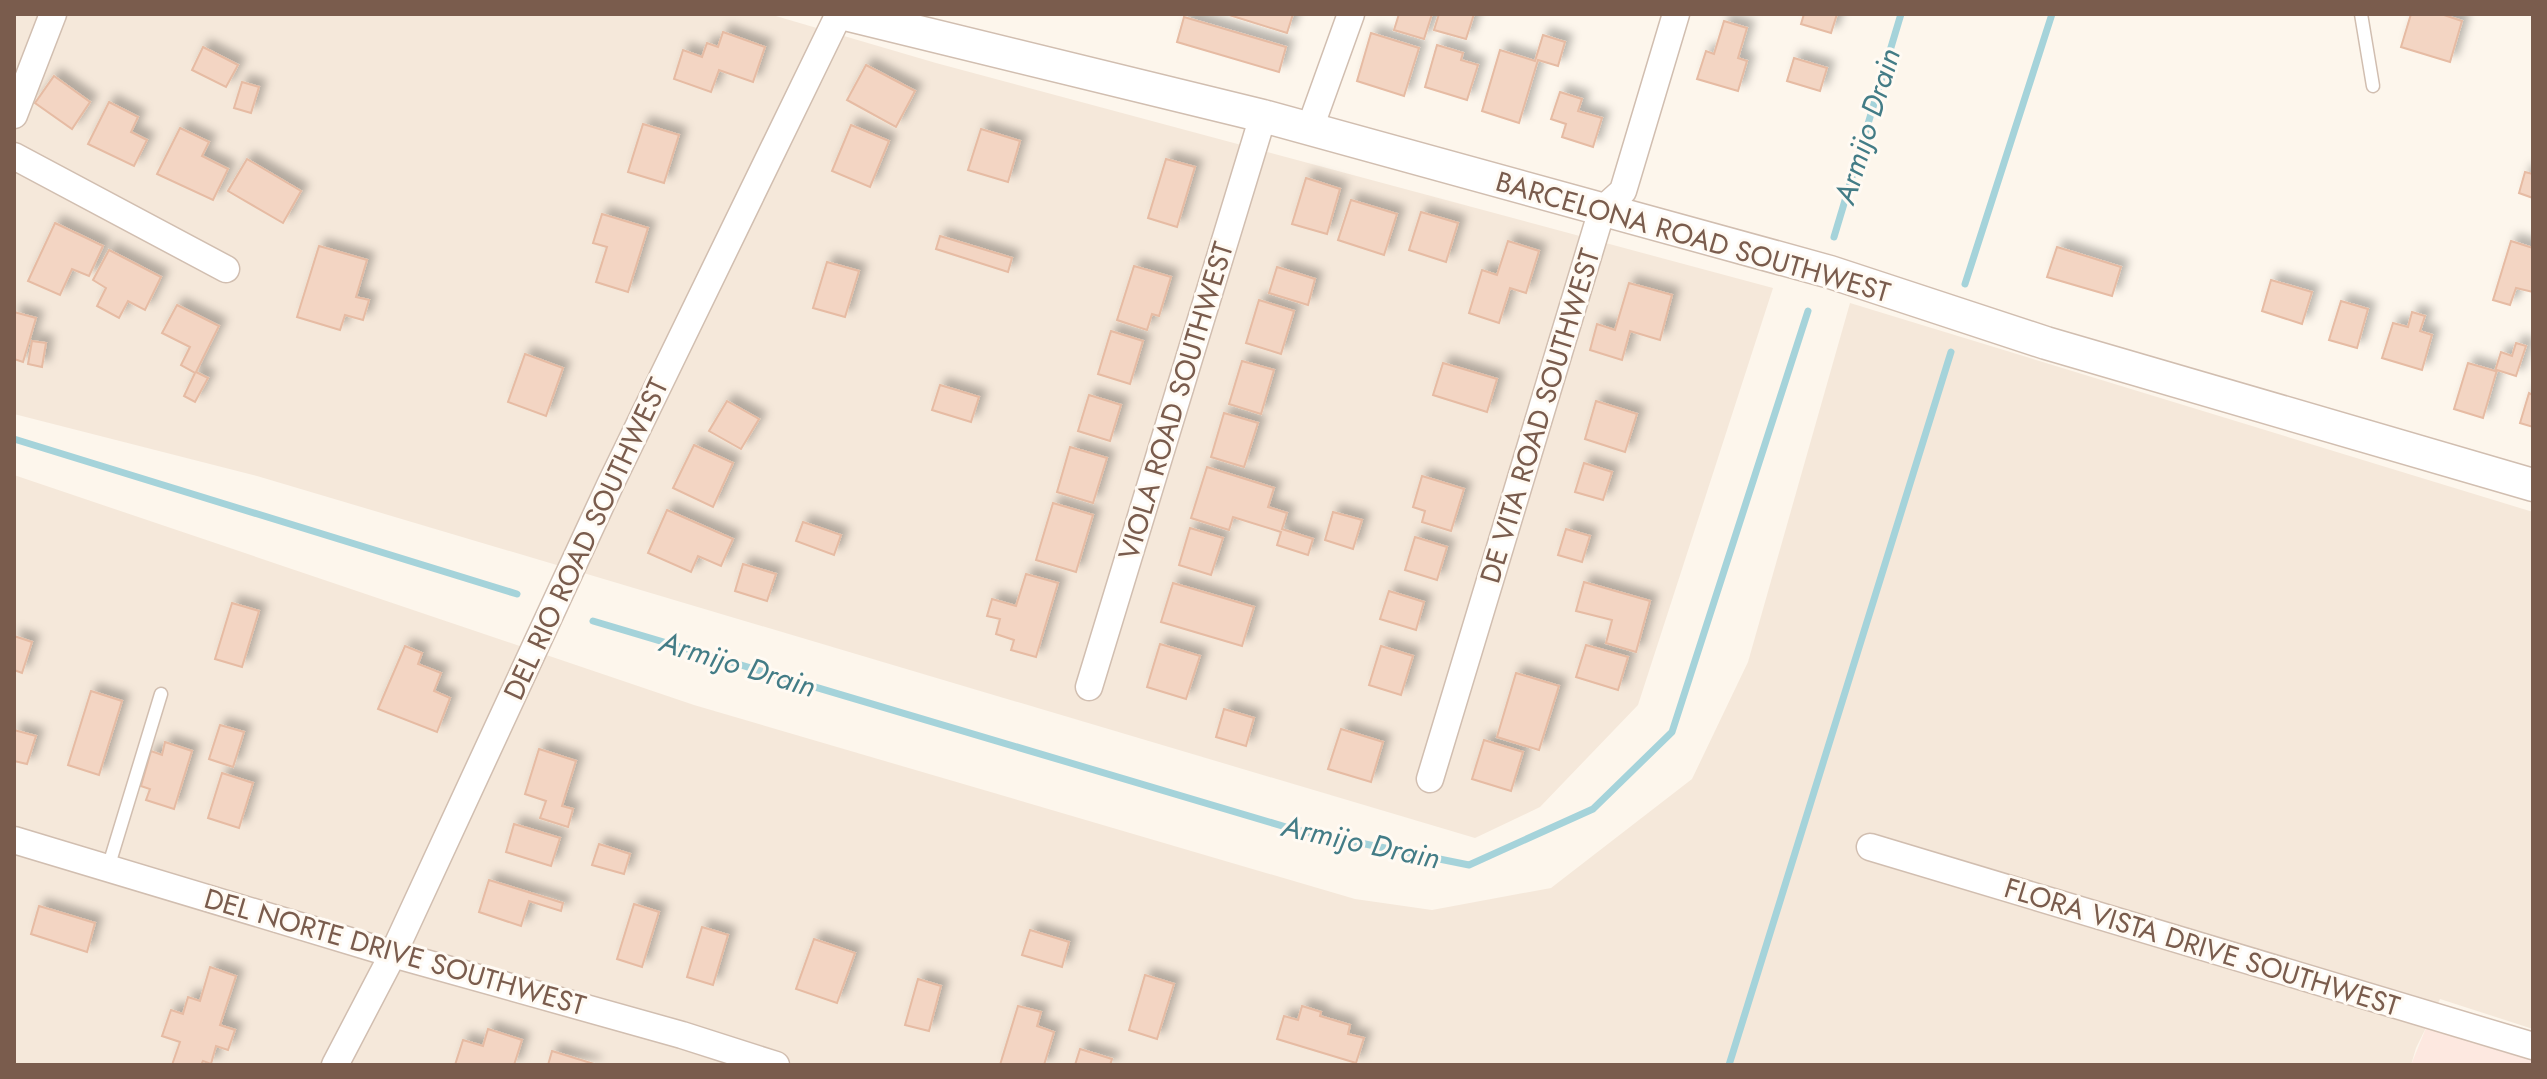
<svg xmlns="http://www.w3.org/2000/svg" width="2547" height="1079" font-family="Jost,sans-serif">
  <defs>
    <filter id="shadow"><feDropShadow dx="7" dy="-7" stdDeviation="4" flood-color="#0004"/></filter>
  </defs>
  <rect width="100%" height="100%" fill="#fdf6ec"/>
  <!-- residential -->
  <g fill="#f5e8da">
    <path d="M14 14H769L936 63 1773 288 1638 705 1540 807 1475 838 257 476 14 414Z"/>
    <path d="M1850 303 2533 512V1029L2440 999 2416 1048 2411 1065H14V475L694 705 1355 899 1432 910 1551 888 1692 779 1748 662Z"/>
  </g>
  <!-- commercial -->
  <path fill="#fde8e0" d="M2426 1028 2533 1060V1065H2411Z"/>
  <g fill="none" stroke-linecap="round" stroke-linejoin="round">
    <!-- stream -->
    <g stroke="#a5d3da" stroke-width="7">
      <path d="M1834 237 1901 14"/>
      <path d="M1965 284 2052 14"/>
      <path d="M14 439 517 594"/>
      <path d="M593 621 1296 830 1469 865 1593 809 1672 732 1808 311"/>
      <path d="M1729 1065 1951 352"/>
    </g>
  </g>
  <!-- building -->
  <g fill="#f3d5c3" stroke="#e6bba3" stroke-width="2" filter="url(#shadow)">
    <path d="M1226 14H1293L1287 33Z"/>
    <path d="M1399 14H1432L1424 39 1394 30Z"/>
    <path d="M1439 14H1474L1466 39 1434 30Z"/>
    <path d="M1804 14H1837L1831 33 1801 24Z"/>
    <path d="M2411 14H2441L2462 21 2450 62 2401 47Z"/>
    <path d="M1184 17 1286 47 1279 72 1177 42Z"/>
    <path d="M1724 21 1747 28 1738 58 1747 61 1738 91 1697 79 1706 51 1714 54Z"/>
    <path d="M723 32 765 47 753 82 719 70 711 92 674 79 683 50 702 57 707 43 718 47Z"/>
    <path d="M1371 33 1419 48 1404 96 1357 81Z"/>
    <path d="M1543 35 1565 42 1558 66 1538 60 1519 123 1482 111 1500 50 1535 61Z"/>
    <path d="M1437 45 1463 53 1461 60 1478 65 1467 100 1425 87Z"/>
    <path d="M203 47 238 65 226 87 192 70Z"/>
    <path d="M1794 58 1827 68 1820 91 1787 81Z"/>
    <path d="M866 65 915 91 896 127 847 100Z"/>
    <path d="M54 76 90 102 72 129 35 103Z"/>
    <path d="M242 82 259 87 251 113 234 108Z"/>
    <path d="M1560 92 1582 99 1578 111 1602 118 1593 147 1562 137 1566 124 1551 119Z"/>
    <path d="M109 102 138 117 131 132 147 140 134 166 88 144Z"/>
    <path d="M643 124 679 135 664 183 628 172Z"/>
    <path d="M851 125 889 141 870 187 832 171Z"/>
    <path d="M180 128 209 142 202 156 228 169 213 200 157 174Z"/>
    <path d="M981 129 1020 141 1008 182 968 170Z"/>
    <path d="M247 159 301 191 283 223 228 191Z"/>
    <path d="M1166 159 1195 167 1177 227 1148 218Z"/>
    <path d="M2525 172 2533 174V198L2519 193Z"/>
    <path d="M1306 178 1340 189 1327 234 1292 224Z"/>
    <path d="M1351 200 1397 214 1384 255 1338 240Z"/>
    <path d="M1421 212 1458 223 1446 262 1409 250Z"/>
    <path d="M602 214 648 228 628 292 596 282 607 247 593 243Z"/>
    <path d="M55 223 103 246 89 276 72 269 60 295 28 281Z"/>
    <path d="M940 236 1012 258 1008 272 936 249Z"/>
    <path d="M1508 241 1539 251 1526 293 1510 288 1499 323 1469 313 1482 270 1497 275Z"/>
    <path d="M2511 241 2533 248V292L2516 288 2510 305 2493 300Z"/>
    <path d="M319 246 367 260 356 297 369 300 363 320 345 315 340 330 297 317Z"/>
    <path d="M2057 247 2121 267 2112 296 2047 277Z"/>
    <path d="M109 250 161 277 145 310 128 301 119 318 97 306 106 288 93 280Z"/>
    <path d="M827 262 859 271 845 317 813 308Z"/>
    <path d="M1134 266 1171 277 1159 316 1152 314 1147 330 1117 320Z"/>
    <path d="M1277 267 1315 279 1308 305 1269 293Z"/>
    <path d="M2271 280 2312 292 2302 324 2262 311Z"/>
    <path d="M1629 283 1672 295 1660 340 1630 331 1622 360 1590 350 1597 324 1615 330Z"/>
    <path d="M1259 300 1294 311 1281 354 1246 343Z"/>
    <path d="M2341 301 2368 309 2357 348 2329 340Z"/>
    <path d="M177 305 219 326 196 372 208 378 195 402 184 396 195 373 181 365 190 347 162 333Z"/>
    <path d="M14 312 36 318 23 362 14 359Z"/>
    <path d="M2412 312 2425 316 2420 331 2432 335 2422 370 2382 358 2393 323 2408 327Z"/>
    <path d="M1111 331 1143 341 1130 384 1098 374Z"/>
    <path d="M32 341 46 343 42 367 28 364Z"/>
    <path d="M2516 343 2526 346 2516 376 2497 370 2483 418 2454 409 2468 363 2495 371 2501 352 2512 356Z"/>
    <path d="M525 354 563 368 546 416 508 402Z"/>
    <path d="M1242 361 1274 370 1261 414 1229 404Z"/>
    <path d="M1443 363 1497 379 1487 412 1433 395Z"/>
    <path d="M940 385 979 397 971 422 932 410Z"/>
    <path d="M2529 393 2533 395V427L2520 423Z"/>
    <path d="M1089 395 1121 405 1110 441 1078 431Z"/>
    <path d="M727 401 759 419 741 449 709 431Z"/>
    <path d="M1596 401 1637 414 1625 452 1585 439Z"/>
    <path d="M1224 413 1258 423 1244 467 1211 457Z"/>
    <path d="M694 445 733 463 713 507 673 488Z"/>
    <path d="M1070 447 1107 458 1093 503 1057 492Z"/>
    <path d="M1584 463 1612 472 1603 500 1575 492Z"/>
    <path d="M1207 467 1274 488 1268 507 1287 513 1282 529 1313 539 1308 555 1277 545 1281 532 1233 517 1229 530 1191 518Z"/>
    <path d="M1422 476 1464 489 1451 531 1422 522 1425 511 1413 507Z"/>
    <path d="M1053 503 1093 515 1076 572 1036 560Z"/>
    <path d="M667 510 733 539 721 566 698 556 691 572 648 553Z"/>
    <path d="M1333 512 1362 520 1353 549 1325 540Z"/>
    <path d="M803 522 841 535 834 555 796 541Z"/>
    <path d="M1190 528 1223 538 1211 575 1179 565Z"/>
    <path d="M1566 529 1590 536 1582 562 1558 555Z"/>
    <path d="M1415 537 1447 547 1437 580 1405 570Z"/>
    <path d="M743 564 776 574 767 601 735 591Z"/>
    <path d="M1026 574 1058 583 1036 657 1011 650 1014 640 996 634 1000 619 987 616 992 599 1016 606Z"/>
    <path d="M1584 582 1650 601 1636 652 1606 643 1612 620 1576 611Z"/>
    <path d="M1173 583 1254 607 1242 646 1161 622Z"/>
    <path d="M1389 591 1424 602 1416 630 1380 619Z"/>
    <path d="M232 603 259 611 242 667 215 659Z"/>
    <path d="M14 636 32 642 22 673 14 670Z"/>
    <path d="M1160 644 1200 656 1186 699 1147 687Z"/>
    <path d="M1586 645 1628 657 1618 690 1576 677Z"/>
    <path d="M405 646 422 653 418 664 441 673 434 691 450 698 437 732 378 709Z"/>
    <path d="M1381 646 1413 656 1401 695 1369 685Z"/>
    <path d="M1516 673 1559 686 1539 750 1497 737Z"/>
    <path d="M91 691 122 701 99 775 68 765Z"/>
    <path d="M1224 709 1254 718 1246 746 1216 737Z"/>
    <path d="M220 725 244 732 233 767 209 759Z"/>
    <path d="M1341 729 1383 742 1371 782 1328 769Z"/>
    <path d="M14 730 36 736 27 764 14 761Z"/>
    <path d="M1484 740 1523 752 1511 791 1472 779Z"/>
    <path d="M165 742 192 751 174 809 146 800 150 789 141 786 151 751 162 755Z"/>
    <path d="M539 749 576 761 562 806 573 809 568 827 540 818 546 801 525 794Z"/>
    <path d="M222 773 253 783 239 828 208 818Z"/>
    <path d="M514 824 560 838 551 866 506 852Z"/>
    <path d="M599 844 630 854 624 874 592 865Z"/>
    <path d="M489 880 563 903 561 911 529 901 521 926 479 912Z"/>
    <path d="M634 904 659 912 642 967 617 959Z"/>
    <path d="M39 906 95 923 87 952 31 934Z"/>
    <path d="M702 927 728 935 713 985 687 977Z"/>
    <path d="M1030 930 1069 942 1062 967 1022 955Z"/>
    <path d="M814 939 855 953 837 1003 796 989Z"/>
    <path d="M210 967 236 976 220 1025 235 1030 228 1050 216 1046 211 1064 203 1061 201 1065H172L180 1042 162 1036 171 1010 183 1014 188 997 200 1001Z"/>
    <path d="M1145 975 1174 984 1157 1039 1129 1030Z"/>
    <path d="M918 979 941 986 929 1031 905 1025Z"/>
    <path d="M1018 1006 1041 1012 1037 1026 1054 1032 1044 1065H1000Z"/>
    <path d="M1302 1006 1321 1012 1320 1016 1350 1025 1348 1034 1364 1038 1356 1063 1277 1039 1284 1016 1298 1020Z"/>
    <path d="M488 1029 522 1040 514 1065H455L463 1040 483 1046Z"/>
    <path d="M1080 1049 1112 1059 1110 1065H1075Z"/>
    <path d="M552 1051 594 1064V1065H548Z"/>
  </g>
  <g fill="none" stroke-linecap="round" stroke-linejoin="round">
    <!-- service casing -->
    <g stroke="#d1beb0" stroke-width="15">
      <g id="service">
        <path d="M2361 14 2373 86"/>
        <path d="M108 868 161 694"/>
      </g>
    </g>
    <!-- minor casing -->
    <g stroke="#d1beb0" stroke-width="29">
      <g id="minor">
        <path d="M14 115 53 14"/>
        <path d="M1310 128 1351 14"/>
        <path d="M14 156 226 269"/>
        <path d="M1089 687 1263 116"/>
        <path d="M1430 779 1602 210 1623 191 1676 14"/>
        <path d="M14 840 393 954 682 1035 776 1065"/>
        <path d="M1870 847 2533 1046"/>
        <path d="M335 1065 393 954 611 483 839 14"/>
      </g>
    </g>
    <!-- tertiary casing -->
    <g stroke="#d1beb0" stroke-width="35">
      <path id="tertiary" d="M845 14 1263 116 1830 272 2046 343 2533 485"/>
    </g>
    <!-- service -->
    <use href="#service" stroke="#fff" stroke-width="12"/>
    <!-- minor -->
    <use href="#minor" stroke="#fff" stroke-width="26"/>
    <!-- tertiary -->
    <use href="#tertiary" stroke="#fff" stroke-width="32"/>
  </g>
  <g text-anchor="middle" dominant-baseline="central" stroke-width="6" stroke-linejoin="round" paint-order="stroke">
    <!-- street labels -->
    <g font-size="28" fill="#7a5c4d" stroke="#fffaf3">
      <text transform="translate(1693 237) rotate(16)">BARCELONA ROAD SOUTHWEST</text>
      <text transform="translate(1176 401) rotate(-73)">VIOLA ROAD SOUTHWEST</text>
      <text transform="translate(1540 416) rotate(-73)">DE VITA ROAD SOUTHWEST</text>
      <text transform="translate(586 539) rotate(-65)">DEL RIO ROAD SOUTHWEST</text>
      <text transform="translate(2202 947) rotate(17)">FLORA VISTA DRIVE SOUTHWEST</text>
      <text transform="translate(395 952) rotate(16)">DEL NORTE DRIVE SOUTHWEST</text>
    </g>
    <!-- water labels -->
    <g font-size="30" font-style="italic" fill="#437c86" stroke="#fffaf3">
      <text transform="translate(1867 126) rotate(-73)">Armijo Drain</text>
      <text transform="translate(738 664) rotate(17)">Armijo Drain</text>
      <text transform="translate(1361 842) rotate(12)">Armijo Drain</text>
    </g>
  </g>
  <!-- border -->
  <rect width="2547" height="1079" fill="none" stroke="#7a5c4d" stroke-width="32"/>
</svg>
